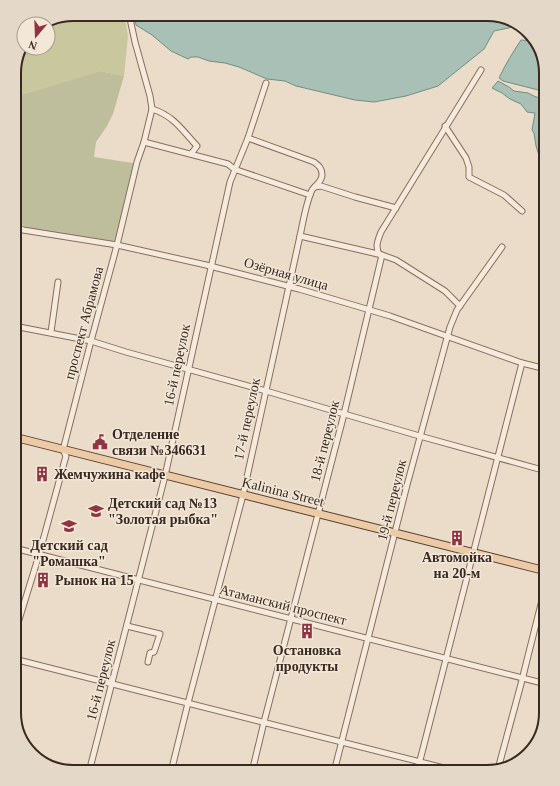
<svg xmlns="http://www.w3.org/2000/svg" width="560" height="786" font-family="Georgia,serif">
  <rect width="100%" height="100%" fill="#ebdcc9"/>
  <!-- green -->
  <path fill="#c9c79e" d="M73 14H124L128 36 124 76 100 71 14 97V69L24 48H48V24H46Z"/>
  <!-- cemetery -->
  <path fill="#bfbe9c" d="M100 71 124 76 113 114 107 126 96 142 94 157 133 163 134 165 115 244 26 228 14 217V97Z"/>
  <!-- water -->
  <g fill="#a9c0b6" stroke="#708e82">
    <path d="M134 14H491L515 21 513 27 494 31 484 49 438 86 406 96 374 102 355 100 296 86 285 81 267 79 239 67 225 63 209 61 198 57H191L188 59 171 51 152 35 136 25Z"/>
    <path d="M521 40 536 41 538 43 546 73V92L503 81 499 78C505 65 513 52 521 40Z"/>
    <path d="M498 81 509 87 514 91 528 93 536 97 546 98V177L536 146 534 133 532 130 535 113 527 112 521 104 510 99 502 93 492 88Z"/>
  </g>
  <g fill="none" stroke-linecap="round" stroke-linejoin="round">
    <!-- minor casing -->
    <g stroke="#866e5f" stroke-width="7">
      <g id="minor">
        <path d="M152 109C174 116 182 130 197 146L191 154"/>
        <path d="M445 126 466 158 469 167V177L504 195 522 211"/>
        <path d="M144 142 228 164 234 169 310 195"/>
        <path d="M315 187 321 186 355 197 396 208"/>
        <path d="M14 225 23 230 117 245 206 265 299 289 390 316 522 363 546 369"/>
        <path d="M300 236 382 255 396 260 445 291 460 306"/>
        <path d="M379 254C375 246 378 240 381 232L481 70"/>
        <path d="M14 326 91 341 126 352 266 391 416 435 546 471"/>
        <path d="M51 332 58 282"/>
        <path d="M14 548 546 684"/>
        <path d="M127 626 160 634 154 652 150 653 148 662"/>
        <path d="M14 636 39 555 66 456 63 450 91 341 117 245 137 162 144 142 152 109 150 96 135 42 129 14"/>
        <path d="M14 659 460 772"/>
        <path d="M498 769 521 684 546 584"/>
        <path d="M89 772 165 476 230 182 248 138 266 83"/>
        <path d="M171 772 188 703 243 495 300 236C303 222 306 203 312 190 315 185 322 182 322 175 322 168 319 166 314 162L248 138"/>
        <path d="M252 772 264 722 344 414 382 255"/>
        <path d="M334 772 407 485 450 327 457 310 502 247"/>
        <path d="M417 772 522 363"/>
      </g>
    </g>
    <!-- major casing -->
    <g stroke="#553d33" stroke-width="9">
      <path id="major" d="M14 437 546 571"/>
    </g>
    <!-- minor -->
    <use href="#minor" stroke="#f6eadc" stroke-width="5"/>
    <!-- major -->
    <use href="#major" stroke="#ebcaa5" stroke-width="7"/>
  </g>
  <!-- icons -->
  <defs>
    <g id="civic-bare" transform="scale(1.2)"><path d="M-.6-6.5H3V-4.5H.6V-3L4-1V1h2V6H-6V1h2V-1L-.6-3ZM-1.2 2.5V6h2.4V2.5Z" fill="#903443" stroke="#f3e7d8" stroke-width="2.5" paint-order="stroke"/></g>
    <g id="building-bare" transform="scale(1.2)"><path d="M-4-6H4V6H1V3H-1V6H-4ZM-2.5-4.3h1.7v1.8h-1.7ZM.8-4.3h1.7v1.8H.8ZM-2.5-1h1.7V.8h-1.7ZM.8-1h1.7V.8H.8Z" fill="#903443" stroke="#f3e7d8" stroke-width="2.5" paint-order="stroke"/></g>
    <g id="school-bare" transform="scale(1.2)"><path d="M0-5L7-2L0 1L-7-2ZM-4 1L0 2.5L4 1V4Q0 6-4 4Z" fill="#903443" stroke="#f3e7d8" stroke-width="2.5" paint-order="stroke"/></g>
  </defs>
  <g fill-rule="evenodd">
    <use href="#civic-bare" x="100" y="442"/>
    <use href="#building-bare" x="42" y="474"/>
    <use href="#school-bare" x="96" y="511"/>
    <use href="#school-bare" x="69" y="526"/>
    <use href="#building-bare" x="457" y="538"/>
    <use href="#building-bare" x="43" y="580"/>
    <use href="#building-bare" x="307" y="631"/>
  </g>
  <g text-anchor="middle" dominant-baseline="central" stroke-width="3" stroke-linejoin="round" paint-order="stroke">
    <!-- street labels -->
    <g font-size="14" fill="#382921" stroke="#f3e7d8">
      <text transform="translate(286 274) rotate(16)">Озёрная улица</text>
      <text transform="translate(84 323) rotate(-75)">проспект Абрамова</text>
      <text transform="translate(177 365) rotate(-78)">16-й переулок</text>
      <text transform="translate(247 419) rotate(-78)">17-й переулок</text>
      <text transform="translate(325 441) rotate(-76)">18-й переулок</text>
      <text transform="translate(283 492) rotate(14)">Kalinina Street</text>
      <text transform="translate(392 500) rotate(-76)">19-й переулок</text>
      <text transform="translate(283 605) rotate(14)">Атаманский проспект</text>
      <text transform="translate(101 680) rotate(-76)">16-й переулок</text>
    </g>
    <!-- poi labels -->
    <g font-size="14" font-weight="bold" fill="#382921" stroke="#f3e7d8" text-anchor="start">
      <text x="112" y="434">Отделение<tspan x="112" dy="16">связи №346631</tspan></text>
      <text x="54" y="474">Жемчужина кафе</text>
      <text x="108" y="503">Детский сад №13<tspan x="108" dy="16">"Золотая рыбка"</tspan></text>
      <text x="69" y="545" text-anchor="middle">Детский сад<tspan x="69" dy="16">"Ромашка"</tspan></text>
      <text x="457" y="557" text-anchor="middle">Автомойка<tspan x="457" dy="16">на 20-м</tspan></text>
      <text x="55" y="580">Рынок на 15</text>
      <text x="307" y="650" text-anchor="middle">Остановка<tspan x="307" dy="16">продукты</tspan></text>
    </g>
  </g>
  <!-- crop -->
  <path d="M0 0H560V786H0ZM73 21H487A52 52 0 0 1 539 73V713A52 52 0 0 1 487 765H73A52 52 0 0 1 21 713V73A52 52 0 0 1 73 21Z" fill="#e4d8c9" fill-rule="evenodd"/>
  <path fill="none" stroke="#382921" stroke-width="2" d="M73 21H487A52 52 0 0 1 539 73V713A52 52 0 0 1 487 765H73A52 52 0 0 1 21 713V73A52 52 0 0 1 73 21Z"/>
  <!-- north arrow -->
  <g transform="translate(36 36) rotate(199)"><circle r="19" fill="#f3e7d8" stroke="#a89b8f"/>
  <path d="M0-3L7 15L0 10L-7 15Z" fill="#903443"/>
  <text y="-6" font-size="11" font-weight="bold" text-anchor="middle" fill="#382921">N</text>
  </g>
</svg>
